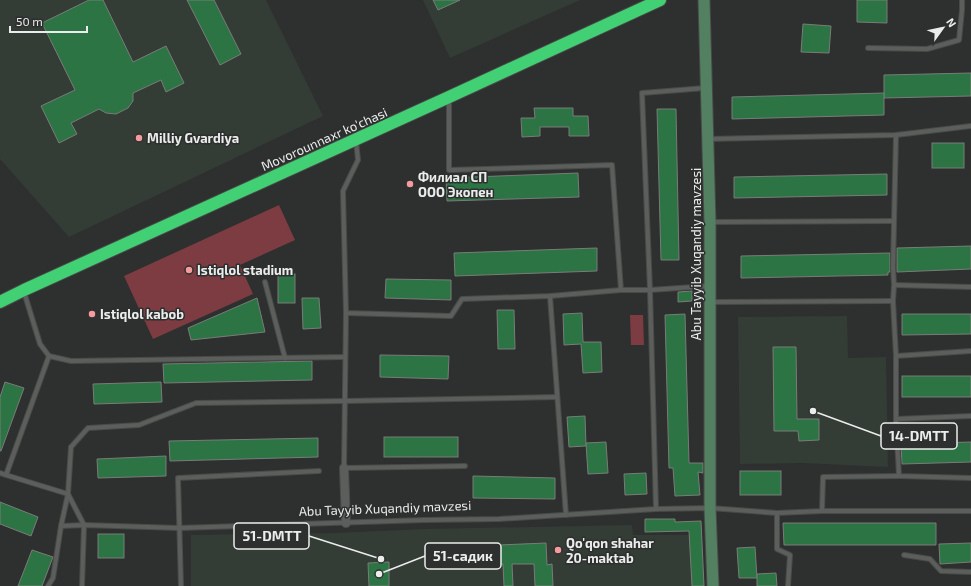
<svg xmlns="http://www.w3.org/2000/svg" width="971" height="586" font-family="'Exo 2',sans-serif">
  <rect width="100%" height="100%" fill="#2d302e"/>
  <!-- built -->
  <g fill="#343c36">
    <path d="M0 0H266L323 116 69 237 0 159Z"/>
    <path d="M423 0H580L450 58Z"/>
    <path d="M847 316 848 358 886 357 888 467 802 463 740 464 738 317Z"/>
    <path d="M632 525 633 535H690L692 586H191V535L335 533 425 529Z"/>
  </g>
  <!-- green -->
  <g fill="#7c3c41">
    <path d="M279 205 295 240 240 265 253 294 153 339 124 276Z"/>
    <path d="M630 315H643L644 345H631Z"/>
  </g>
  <!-- building -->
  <g fill="#2c7444" stroke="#797c79">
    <path d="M89 0H103L133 62 166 46 184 83 166 92 161 80 133 93V101L128 108 116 114 106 113 99 109 71 123 77 134 59 143 41 106 75 90 42 23Z"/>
    <path d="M187 0H214L241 54 220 65Z"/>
    <path d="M433 0H460L438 10Z"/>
    <path d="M857 0H887V23L857 22Z"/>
    <path d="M803 24 831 26 829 53 801 52Z"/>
    <path d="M971 73V96L884 98V75Z"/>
    <path d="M884 93V115L732 119V97Z"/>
    <path d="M534 108H573V116H588L589 136H569V127H540V136L522 137 521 118H535Z"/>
    <path d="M657 109H676L679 260H661Z"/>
    <rect x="932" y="143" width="32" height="25"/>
    <path d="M578 173 579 197 447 201 446 178Z"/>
    <path d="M887 174V195L734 198V177Z"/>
    <path d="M971 246V269L897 272V248Z"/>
    <path d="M597 248V271L455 276 454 253Z"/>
    <path d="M890 253V272H888V275L741 278V256Z"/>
    <rect x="278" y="274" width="17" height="29"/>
    <path d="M386 279 451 280V300L385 298Z"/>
    <path d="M692 291V301L678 302V292Z"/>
    <path d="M257 298 265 332 191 340 188 328Z"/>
    <path d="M302 298H319L321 328 303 329Z"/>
    <path d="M497 310H514L515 349H498Z"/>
    <path d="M582 313 583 342H601L602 372 583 373 581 344 564 345 563 314Z"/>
    <path d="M685 314 689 463H703V473L698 472 700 495 675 496 673 468H669L665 315Z"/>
    <path d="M902 314H971V334L902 335Z"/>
    <path d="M773 347H796L797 419H819V440L799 441 798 431H774Z"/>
    <path d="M380 355 449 356 448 379 380 377Z"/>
    <path d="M312 361V380L164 383 163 364Z"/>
    <rect x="902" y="376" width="69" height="21"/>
    <path d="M5 382 24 388 1 451H0V397Z"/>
    <path d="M161 382 162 402 94 404 93 384Z"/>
    <path d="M585 416 586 446 569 447 567 417Z"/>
    <rect x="384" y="437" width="74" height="20"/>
    <path d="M318 438V457L170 461 169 441Z"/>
    <path d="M606 442 608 473 588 474 586 443Z"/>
    <path d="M971 442V462L902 464 901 444Z"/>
    <path d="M166 456V476L98 478 97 459Z"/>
    <rect x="740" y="471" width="41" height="24"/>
    <path d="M646 473 647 494 625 495 624 474Z"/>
    <path d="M473 476 555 478V499L473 498Z"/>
    <path d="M0 502 38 517 31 536 0 524Z"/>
    <path d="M645 519H675V522L701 521 704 586H692L689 531 645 532Z"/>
    <path d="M783 523H936V545H784Z"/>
    <rect x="98" y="534" width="26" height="24"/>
    <path d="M546 543 547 565 552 564 553 586H535L534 564H512L513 586H504L503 564H500L499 545Z"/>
    <path d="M971 543V562L940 564 939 544Z"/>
    <path d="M755 547 757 578H739L737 548Z"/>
    <path d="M32 550 53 557 42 586H18Z"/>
    <path d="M389 562V586H369L368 563Z"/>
    <path d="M776 573 777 586H757V574Z"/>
  </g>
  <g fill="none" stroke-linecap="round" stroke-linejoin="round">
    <!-- lane casing -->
    <g stroke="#484b49" stroke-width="6">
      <g id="lane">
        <path d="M868 48 927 49 959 40 962 10V0"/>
        <path d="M449 99V170L612 165 621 290"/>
        <path d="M896 135 893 267 894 285 893 301 896 356V419L899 476 971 478"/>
        <path d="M708 139 896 135 971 126"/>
        <path d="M356 141 358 160 343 191 346 313 451 316 462 299 550 296 621 290H650L708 286"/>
        <path d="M711 222 894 221"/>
        <path d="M265 282 285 358"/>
        <path d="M894 285 971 287"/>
        <path d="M24 292 40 344 49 356 71 361 345 357"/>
        <path d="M550 296 566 515"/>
        <path d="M710 302 893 301"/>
        <path d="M346 313 344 468 465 466"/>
        <path d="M896 356 971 351"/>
        <path d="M896 419 971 416"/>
        <path d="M0 473 6 475"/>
        <path d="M656 509 650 290 642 93 705 88"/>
        <path d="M822 511H971"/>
        <path d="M777 513 822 511 823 477 899 476"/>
        <path d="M61 526 84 525 179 528 424 520 499 519 656 509 710 508 777 513V549L790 555 788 586"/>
        <path d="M904 555 930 559 941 571 971 572"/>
        <path d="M48 586 53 578 61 526 68 494 6 475 49 356"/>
        <path d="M82 586 84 525 68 494 71 447 88 428 139 425 196 403 345 401 557 397"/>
        <path d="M181 586 178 478 319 471"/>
      </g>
    </g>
    <!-- street casing -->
    <g stroke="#484b49" stroke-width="10">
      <path id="street" d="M344 468 346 523"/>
    </g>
    <!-- secondary casing -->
    <g stroke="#484b49" stroke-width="13">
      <path id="secondary" d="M704 0 710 222V508L713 586"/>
    </g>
    <!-- highway casing -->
    <g stroke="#484b49" stroke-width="14">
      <path id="highway" d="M0 302 24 290 449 97 660 0"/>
    </g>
    <!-- lane -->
    <use href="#lane" stroke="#5b5e5b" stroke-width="4"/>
    <!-- street -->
    <use href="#street" stroke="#5b5e5b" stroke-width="8"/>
    <!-- secondary -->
    <use href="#secondary" stroke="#548062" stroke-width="11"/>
    <!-- highway -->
    <use href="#highway" stroke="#42d074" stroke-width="12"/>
  </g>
  <!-- markers -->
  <g fill="#f59b9f" stroke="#2d302e" stroke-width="1.5">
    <circle cx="139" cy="138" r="4"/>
    <circle cx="410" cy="184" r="4"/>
    <circle cx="189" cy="270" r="4"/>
    <circle cx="92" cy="314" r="4"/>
    <circle cx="558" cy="550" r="4"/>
  </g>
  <g text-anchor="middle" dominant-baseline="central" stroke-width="3" stroke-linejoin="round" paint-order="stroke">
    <!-- poi labels -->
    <g font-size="13" font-weight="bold" fill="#ebedec" stroke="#2d302e" text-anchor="start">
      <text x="147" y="138">Milliy Gvardiya</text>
      <text x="418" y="177">Филиал СП<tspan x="418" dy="15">ООО Экопен</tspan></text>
      <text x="197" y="270">Istiqlol stadium</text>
      <text x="100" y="314">Istiqlol kabob</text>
      <text x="566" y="543">Qo'qon shahar<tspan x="566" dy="15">20-maktab</tspan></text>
    </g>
    <!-- street labels -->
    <g font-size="13" fill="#ebedec" stroke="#2d302e">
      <text transform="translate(324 139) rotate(-24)">Movorounnaxr ko'chasi</text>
      <text transform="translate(696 254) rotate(-90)">Abu Tayyib Xuqandiy mavzesi</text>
      <text transform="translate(385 508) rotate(-2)">Abu Tayyib Xuqandiy mavzesi</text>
    </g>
  </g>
  <!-- callouts -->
  <path fill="none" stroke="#ebedec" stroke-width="1.5" d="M813 411L881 436M381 559L309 536M379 574L425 556"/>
  <g fill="#ebedec" stroke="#2d302e" stroke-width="1.5">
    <circle cx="813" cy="411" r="4"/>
    <circle cx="381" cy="559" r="4"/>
    <circle cx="379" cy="574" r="4"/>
  </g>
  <g fill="#2d302e" stroke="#ebedec" stroke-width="1.5">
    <rect x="881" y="423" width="76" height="26" rx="4"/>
    <rect x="234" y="523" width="75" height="26" rx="4"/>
    <rect x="425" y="543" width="76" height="26" rx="4"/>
  </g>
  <g font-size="14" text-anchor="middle" font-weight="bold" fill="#ebedec">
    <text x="919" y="441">14-DMTT</text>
    <text x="272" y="541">51-DMTT</text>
    <text x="463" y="561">51-садик</text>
  </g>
  <!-- north arrow -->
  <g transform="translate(943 28) rotate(57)" stroke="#2d302e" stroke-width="3" paint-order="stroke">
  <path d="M0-3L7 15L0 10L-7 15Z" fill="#ebedec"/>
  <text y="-6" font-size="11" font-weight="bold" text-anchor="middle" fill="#ebedec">N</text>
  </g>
  <!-- scale -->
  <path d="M10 26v6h77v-6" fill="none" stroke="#ebedec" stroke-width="2"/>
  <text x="16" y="26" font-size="12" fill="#ebedec" stroke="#2d302e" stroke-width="3" paint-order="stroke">50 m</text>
</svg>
